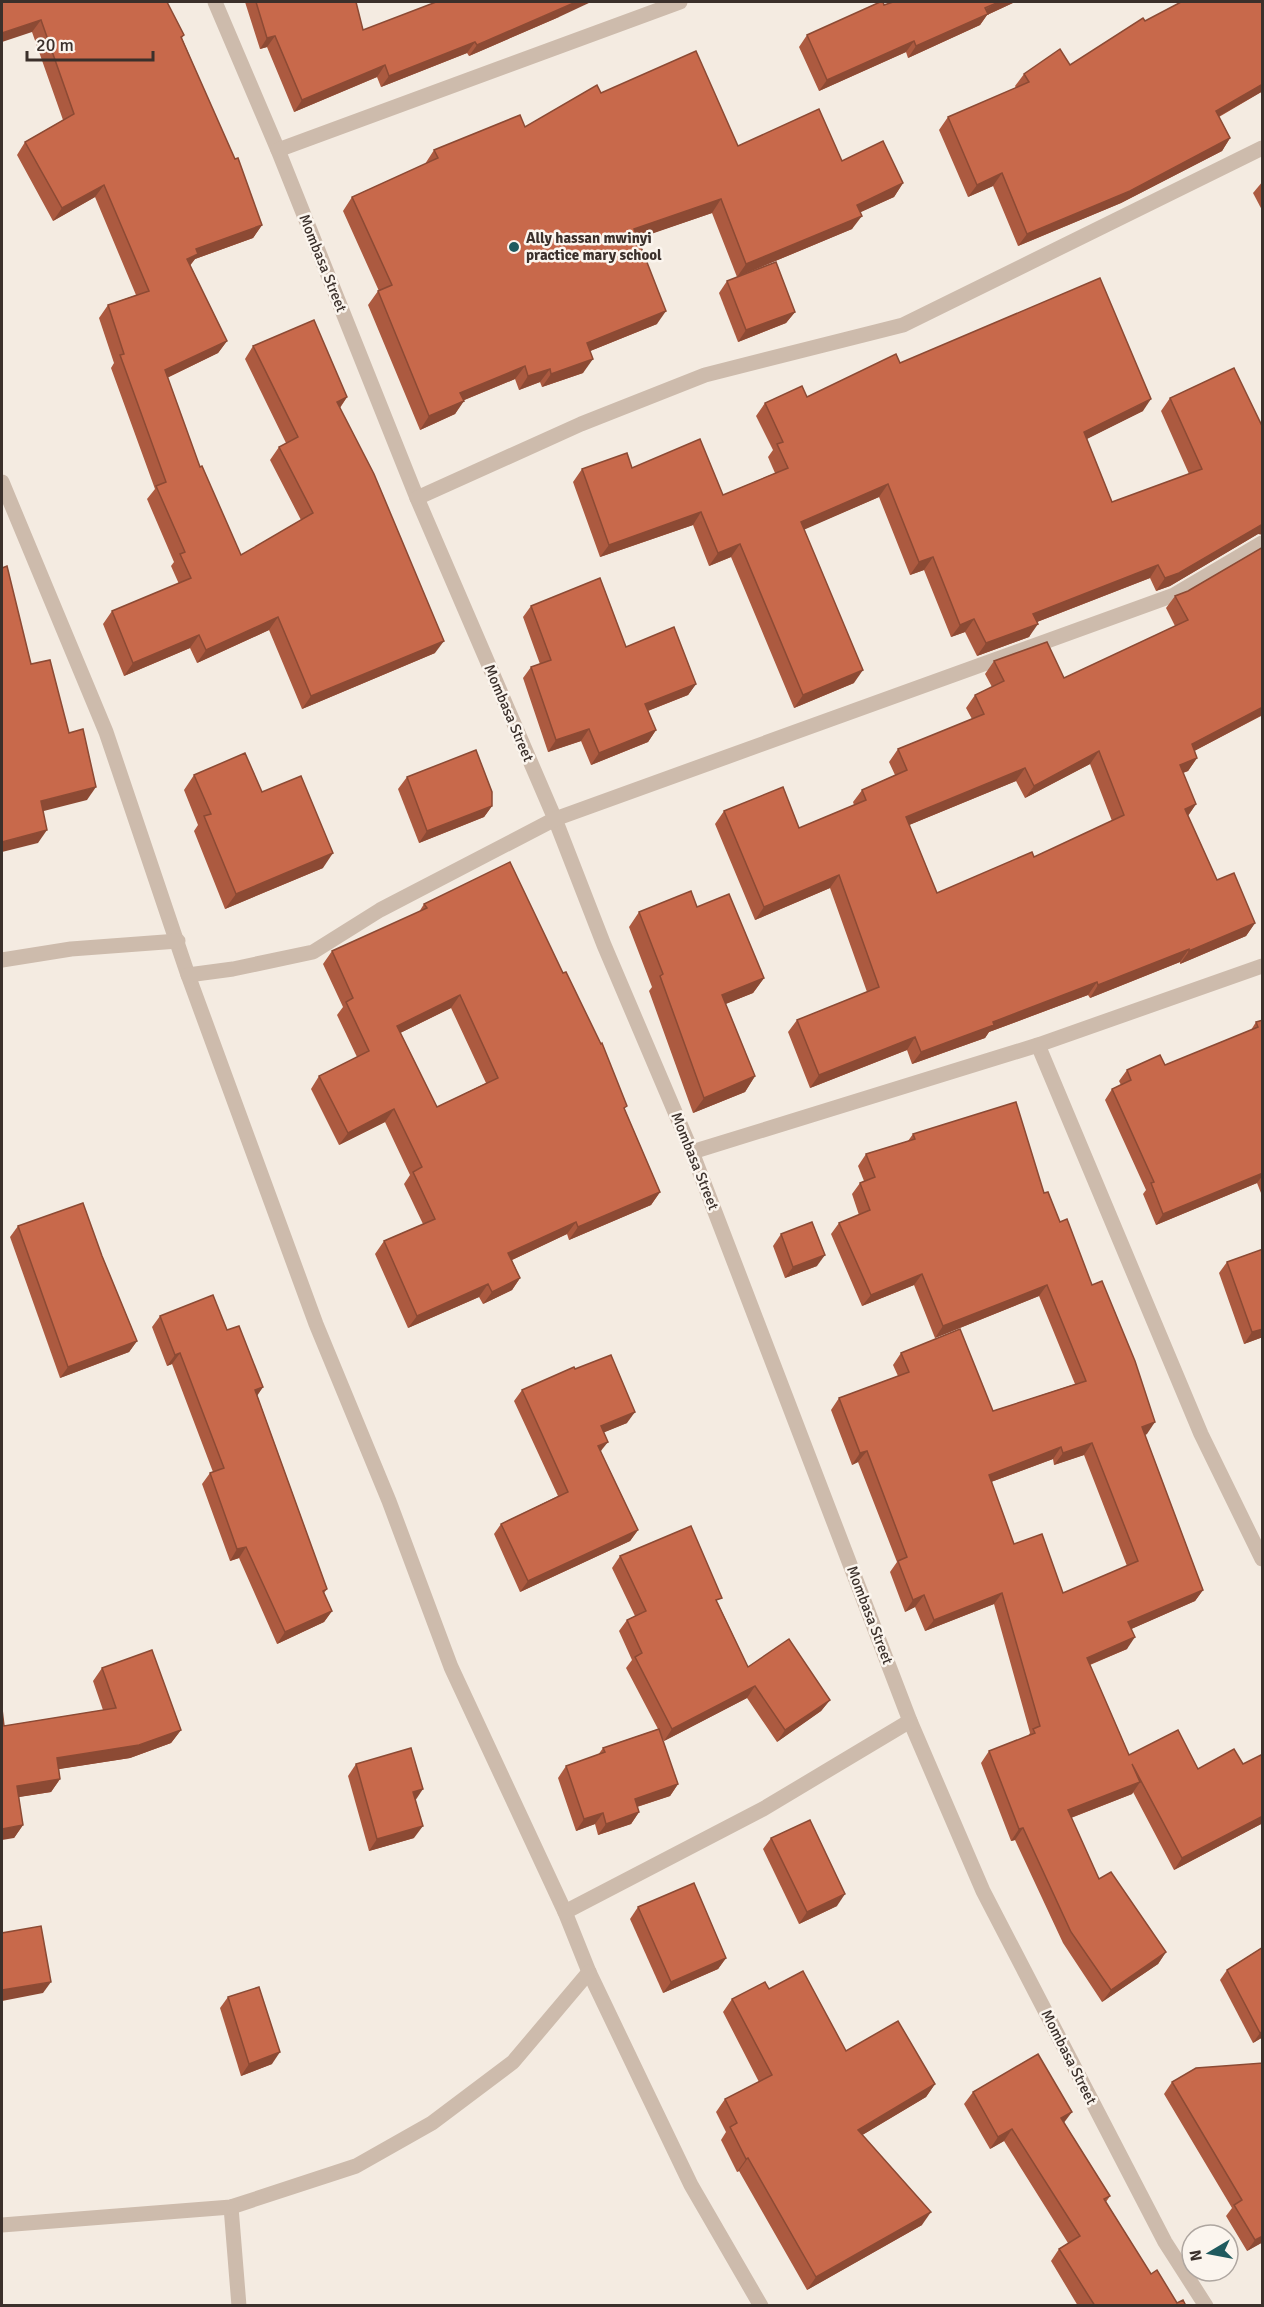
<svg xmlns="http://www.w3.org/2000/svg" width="1264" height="2307" font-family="Signika,sans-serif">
  <rect width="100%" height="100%" fill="#f4ebe1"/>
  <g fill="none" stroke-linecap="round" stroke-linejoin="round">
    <!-- street -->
    <g stroke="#cdbbac" stroke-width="15">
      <path d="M215 2 278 150 417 498 555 819 604 945 692 1152 910 1721 983 1891 1165 2242 1206 2306"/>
      <path d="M278 150 680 2"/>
      <path d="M2 482 106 732 188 975 316 1324 389 1501 451 1667 565 1912 589 1972 643 2085 691 2185 761 2306"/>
      <path d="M417 498 581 424 705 375 903 325 1262 148"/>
      <path d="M2 960 71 949 178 941"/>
      <path d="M188 975 233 969 313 952 380 910 555 819 1174 595 1262 543"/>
      <path d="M1038 1045 1201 1434 1262 1559"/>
      <path d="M692 1152 1038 1045 1262 966"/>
      <path d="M565 1912 763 1809 910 1721"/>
      <path d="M231 2207 239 2306"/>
      <path d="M2 2225 231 2207 356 2166 432 2123 513 2062 589 1972"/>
    </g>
  </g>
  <!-- wall -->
  <g fill="#ac5a40" fill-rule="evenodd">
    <path d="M2 2 184 35 182 38 262 225 253 238 195 259 190 265 227 341 218 353 167 378 200 467 241 555 301 520 270 460 279 447 286 443 245 359 253 346 347 397 340 408 435 653 302 709 269 630 197 663 190 648 124 676 103 624 112 611 179 584 171 566 174 562 147 499 155 489 111 368 114 363 99 318 108 305 136 295 95 197 53 221 17 155 25 142 63 120 32 32Z"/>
    <path d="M245 2H356L363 30 559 17 469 56 467 53 381 87 377 77 294 112 267 47 260 49Z"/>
    <path d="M1015 2 987 15 980 25 908 58 906 52 819 91 799 47 807 35 884 5Z"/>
    <path d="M1263 2V91L1219 117 1230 138 1222 151 1121 203 1018 246 993 186 968 197 939 130 948 117 1016 88 1015 86 1024 74 1070 65 1145 21Z"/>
    <path d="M601 93 738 146 842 161 903 183 894 197 860 212 852 229 737 277 712 213 638 238 657 324 590 351 583 373 542 387 540 382 519 390 515 379 464 400 455 414 420 430 368 305 378 291H379L343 211 352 197 425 164 434 150 525 127Z"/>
    <path d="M1263 181V212L1253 193Z"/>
    <path d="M727 281 795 312 786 323 738 342 719 293Z"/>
    <path d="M900 363 1143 411 1086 439 1112 502 1189 474 1161 411 1170 398 1258 534 1170 586 1156 591 1150 578 1037 622 1029 637 977 656 965 632 951 637 924 570 910 575 879 497 804 529 854 683 794 708 731 557 709 566 693 525 600 557 573 482 582 469 632 468 723 495 775 473 768 457 773 450 756 416 765 403 807 397Z"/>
    <path d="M1263 547V715L1194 751 1197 758 1188 771 1183 773 1196 804 1188 816 1217 880 1255 923 1246 936 1180 964V962L1090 998 1088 995 989 1032 985 1038 912 1064 907 1050 810 1088 788 1032 797 1020 867 992 830 888 755 920 715 824 724 811 799 828 854 805 853 802 862 790 895 775 889 762 898 749 972 719 966 708 975 695 992 687 985 674 994 661 1064 678 1175 626 1166 608 1175 596 1188 591ZM1090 764 1112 821 1034 857 937 893 909 825 1016 781 1025 798Z"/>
    <path d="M531 606 626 647 696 684 688 695 648 711 656 730 648 742 591 765 581 741 548 752 523 678 531 667 540 664 523 617Z"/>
    <path d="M194 775 262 792 323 868 225 909 194 831 198 825 184 790Z"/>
    <path d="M407 777 492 806 484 817 419 843 398 789Z"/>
    <path d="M424 904 625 1110 660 1192 651 1205 569 1240 567 1234 512 1260 520 1278 512 1290 483 1304 479 1297 408 1328 375 1254 384 1241 423 1224 404 1184 410 1175 385 1122 339 1145 311 1089 319 1076 357 1057 337 1015 343 1007 323 964 332 951 419 912ZM451 1008 486 1083 437 1107 400 1033Z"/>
    <path d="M697 907 764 978 753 993 725 1004 755 1076 745 1092 693 1113 649 991 652 987 629 927 639 912Z"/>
    <path d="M1263 1020V1198L1257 1183 1156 1225 1143 1194 1146 1190 1105 1100 1112 1089 1121 1085 1119 1081 1127 1070 1165 1065 1251 1030 1256 1022Z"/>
    <path d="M913 1134 1044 1193 1147 1434 1145 1435 1203 1590 1195 1601 1131 1629 1127 1649 1090 1665 1129 1755 1198 1769 1243 1764 1263 1754V1823L1174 1870 1133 1792 1132 1794 1071 1818 1099 1879 1166 1952 1158 1964 1102 2002 1063 1943 1015 1840 1011 1841 981 1763 989 1751 1028 1736 1030 1733 994 1604 925 1631 915 1607 905 1612 890 1572 897 1562 858 1462 852 1465 831 1410 839 1398 898 1376 893 1365 901 1353 993 1411 1075 1384 1039 1296 935 1338 914 1285 862 1306 831 1234 839 1223 859 1215 852 1194 860 1183 864 1181 858 1166 866 1154 908 1141ZM1084 1455 1127 1566 1063 1593 1014 1544 991 1482 1053 1459 1054 1465Z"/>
    <path d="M18 1226 102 1256 137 1341 129 1352 60 1378 10 1237Z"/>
    <path d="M781 1234 817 1266 785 1278 773 1246Z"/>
    <path d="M1263 1249V1337L1244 1344 1219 1273 1227 1262Z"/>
    <path d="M160 1316 227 1330 263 1387 257 1395 327 1589 324 1593 332 1611 324 1622 277 1644 239 1558 230 1561 202 1484 210 1473 213 1472 172 1364 167 1366 152 1327Z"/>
    <path d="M575 1369 627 1423 604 1432 601 1452 638 1530 630 1541 520 1592 494 1534 501 1524 558 1496 514 1401 522 1390Z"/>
    <path d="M620 1556 718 1603 748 1667 830 1700 821 1711 777 1742 747 1698 664 1741 662 1738 678 1784 670 1796 637 1807 639 1812 631 1824 598 1835 595 1824 576 1831 558 1778 566 1766 598 1755 603 1748 658 1729 626 1668 632 1660 619 1631 627 1620 635 1616 612 1568Z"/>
    <path d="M102 1668 181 1730 171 1743 130 1758 58 1769 60 1779 51 1792 18 1797 23 1825 14 1838 4 1726 103 1710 93 1681Z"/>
    <path d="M356 1764 415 1800 414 1838 369 1851 348 1776Z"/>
    <path d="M771 1838 837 1906 799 1924 763 1849Z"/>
    <path d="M638 1907 726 1958 718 1969 663 1993 630 1919Z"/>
    <path d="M1263 1947V2037L1253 2043 1220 1980 1227 1970Z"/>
    <path d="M769 1989 846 2051 935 2084 926 2097 862 2135 922 2225 807 2290 739 2171 737 2172 721 2140 726 2132 716 2112 725 2099 759 2082 723 2012 732 1999Z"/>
    <path d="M228 1997 272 2064 241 2076 220 2008Z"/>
    <path d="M1263 2063V2242L1247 2251 1226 2216 1232 2208 1164 2094 1172 2082Z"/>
    <path d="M973 2092 1064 2123 1110 2196 1106 2202 1151 2274 1177 2303 1186 2306H1078L1051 2261 1059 2249 1068 2243 1004 2141 990 2149 964 2104Z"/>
  </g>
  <!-- shaded-wall -->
  <g fill="#8c4a34">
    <path d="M576 2H591L559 17 469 56 477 45Z"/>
    <path d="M999 2H1015L987 15 980 25 908 58 916 46Z"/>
    <path d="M41 20 32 32 2 42V33Z"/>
    <path d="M275 36 267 47 260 49 267 38Z"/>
    <path d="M914 41 906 52 819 91 827 80Z"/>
    <path d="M475 42 467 53 381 87 389 76Z"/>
    <path d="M385 65 377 77 294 112 302 100Z"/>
    <path d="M1263 84V91L1207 123 1216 111Z"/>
    <path d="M1230 138 1222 151 1121 203 1018 246 1027 234Z"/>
    <path d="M1002 173 993 186 968 197 977 185Z"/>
    <path d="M903 183 894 197 848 218 857 205Z"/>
    <path d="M104 185 95 197 53 221 62 208Z"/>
    <path d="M721 199 712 213 625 243 634 229Z"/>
    <path d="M862 216 852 229 737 277 746 264Z"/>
    <path d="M262 225 253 238 195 259 189 267 187 259 196 249Z"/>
    <path d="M666 311 657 324 578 356 587 343Z"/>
    <path d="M795 312 786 323 738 342 746 330Z"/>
    <path d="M227 341 218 353 156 383 165 370Z"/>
    <path d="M593 359 583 373 542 387 551 374Z"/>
    <path d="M525 366 515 379 450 406 460 393Z"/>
    <path d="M550 369 540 382 519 390 528 376Z"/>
    <path d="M347 397 338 410 337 402Z"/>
    <path d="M1151 399 1143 411 1075 445 1084 432Z"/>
    <path d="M464 401 455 414 420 430 429 416Z"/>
    <path d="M888 484 879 497 792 535 801 522Z"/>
    <path d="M701 512 693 525 600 557 609 545Z"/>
    <path d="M1263 524V535L1258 534 1170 586 1156 591 1165 578Z"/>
    <path d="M740 544 731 557 709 566 718 553Z"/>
    <path d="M933 557 924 570 910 575 919 562Z"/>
    <path d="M1158 565 1150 578 1024 627 1033 614Z"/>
    <path d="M278 617 269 630 197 663 206 650Z"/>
    <path d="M974 619 965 632 951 637 960 625Z"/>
    <path d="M1038 624 1029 637 977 656 986 643Z"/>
    <path d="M199 635 190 648 124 676 133 663Z"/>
    <path d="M444 641 435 653 302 709 311 696Z"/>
    <path d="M863 670 854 683 794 708 803 695Z"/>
    <path d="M696 684 688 695 637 715 645 704Z"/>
    <path d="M1263 707 1262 715 1183 757 1192 744Z"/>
    <path d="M589 729 581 741 548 752 556 740Z"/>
    <path d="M656 730 648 742 591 765 599 753Z"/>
    <path d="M1099 751 1090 764 1025 798 1034 786Z"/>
    <path d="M1197 758 1188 771 1171 777 1180 765Z"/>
    <path d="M1025 768 1016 781 897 830 906 817Z"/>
    <path d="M96 787 87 800 32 814 41 801Z"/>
    <path d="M1196 804 1187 817 1185 809Z"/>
    <path d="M492 806 484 817 419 843 427 831Z"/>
    <path d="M47 830 38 843 2 852V842Z"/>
    <path d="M333 853 323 868 225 909 236 894Z"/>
    <path d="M839 875 830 888 755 920 764 907Z"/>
    <path d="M1255 923 1246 936 1180 964 1189 951Z"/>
    <path d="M1189 949 1180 962 1090 998 1098 985Z"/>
    <path d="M764 978 753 993 711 1010 722 995Z"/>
    <path d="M1097 982 1088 995 989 1032 985 1038 912 1064 921 1052 993 1022Z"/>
    <path d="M460 995 451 1008 388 1039 397 1026Z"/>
    <path d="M915 1037 907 1050 810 1088 819 1075Z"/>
    <path d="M755 1076 745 1092 693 1113 704 1098Z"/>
    <path d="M394 1109 385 1122 339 1145 348 1133Z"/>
    <path d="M1263 1173V1175L1257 1183 1156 1225 1163 1214Z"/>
    <path d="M660 1192 651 1205 569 1240 578 1227Z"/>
    <path d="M576 1222 567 1234 499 1266 508 1253Z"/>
    <path d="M825 1255 817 1266 785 1278 793 1267Z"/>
    <path d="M922 1274 914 1285 862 1306 871 1295Z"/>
    <path d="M520 1278 512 1290 483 1304 492 1292Z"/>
    <path d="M488 1284 479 1297 408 1328 417 1316Z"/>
    <path d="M1047 1285 1039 1296 935 1338 943 1326Z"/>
    <path d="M1263 1329V1337L1244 1344 1252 1332Z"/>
    <path d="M137 1341 129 1352 60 1378 68 1367Z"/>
    <path d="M180 1353 172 1364 167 1366 175 1355Z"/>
    <path d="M263 1387 255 1399V1390Z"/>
    <path d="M635 1412 627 1423 593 1437 601 1426Z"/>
    <path d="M1155 1422 1147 1434 1134 1438 1142 1427Z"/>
    <path d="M608 1442 600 1452 598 1446Z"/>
    <path d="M1092 1443 1084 1455 1054 1465 1063 1453Z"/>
    <path d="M1061 1447 1053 1459 980 1486 989 1475Z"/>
    <path d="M867 1451 858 1462 852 1465 860 1453Z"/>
    <path d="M638 1530 630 1541 520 1592 528 1581Z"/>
    <path d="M246 1547 239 1558 230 1561 237 1549Z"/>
    <path d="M1203 1590 1195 1601 1120 1634 1128 1622Z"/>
    <path d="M1002 1593 994 1604 925 1631 934 1620Z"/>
    <path d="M924 1595 915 1607 905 1612 913 1600Z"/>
    <path d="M332 1611 324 1622 277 1644 285 1632Z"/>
    <path d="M1135 1637 1127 1649 1079 1669 1087 1658Z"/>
    <path d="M755 1686 747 1698 664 1741 672 1729Z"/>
    <path d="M830 1700 821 1711 777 1742 785 1730Z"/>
    <path d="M181 1730 171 1743 130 1758 47 1771 57 1758Z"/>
    <path d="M60 1779 51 1792 7 1799 17 1786Z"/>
    <path d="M1140 1782 1132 1794 1060 1822 1068 1810Z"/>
    <path d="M678 1784 670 1796 627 1810 635 1799Z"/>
    <path d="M423 1789 415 1801 413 1792Z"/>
    <path d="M639 1812 631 1824 598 1835 606 1824Z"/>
    <path d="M603 1813 595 1824 576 1831 584 1819Z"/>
    <path d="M1263 1816V1823L1174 1870 1182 1858Z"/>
    <path d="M23 1825 14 1838 2 1840V1829Z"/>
    <path d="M423 1826 414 1838 369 1851 377 1839Z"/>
    <path d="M1023 1828 1015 1840 1011 1841 1019 1829Z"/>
    <path d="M845 1894 837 1906 799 1924 807 1912Z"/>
    <path d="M1166 1952 1158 1964 1102 2002 1111 1990Z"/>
    <path d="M726 1958 718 1969 663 1993 671 1982Z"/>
    <path d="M51 1982 43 1993 2 2001V1990Z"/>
    <path d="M1263 2031V2037L1253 2043 1260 2033Z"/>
    <path d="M280 2052 272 2064 241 2076 249 2064Z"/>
    <path d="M935 2084 926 2097 849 2143 858 2130Z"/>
    <path d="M1072 2112 1063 2124 1061 2118Z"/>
    <path d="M1012 2129 1004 2141 990 2149 998 2137Z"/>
    <path d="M748 2158 739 2171 737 2172 746 2159Z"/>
    <path d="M931 2212 922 2225 807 2290 816 2277Z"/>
    <path d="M1263 2236V2242L1247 2251 1255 2240Z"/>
  </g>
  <!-- building -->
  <g fill="#c8694b" stroke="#8c4a34" stroke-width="1.5" fill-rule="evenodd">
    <path d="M2 2H167L184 35 181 37 235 159 238 158 262 225 196 249 198 254 187 259 227 341 165 370 200 467 202 466 241 555 313 513 279 447 298 437 253 346 314 320 347 397 337 402 374 474 444 641 311 696 278 617 206 650 199 635 133 663 112 611 191 578 180 554 185 552 156 486 166 482 120 355 124 354 108 305 149 291 104 185 62 208 25 142 74 114 41 20 2 33Z"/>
    <path d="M256 2H356L363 30 436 2H576L477 45 475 42 389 76 385 65 302 100 275 36 267 38Z"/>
    <path d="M880 2H883L884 5 893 2H999L985 8 988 14 916 46 914 41 827 80 807 35Z"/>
    <path d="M1181 2H1263V84L1216 111 1230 138 1130 191 1027 234 1002 173 977 185 948 117 1029 82 1024 74 1060 49 1070 65 1143 18 1145 21Z"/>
    <path d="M696 51 738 146 819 109 842 161 883 141 903 183 857 205 862 216 746 264 721 199 634 229 666 311 587 343 593 359 551 374 550 369 528 376 525 366 460 393 464 401 429 416 378 291 392 285 352 197 438 158 434 150 520 115 525 127 597 85 601 93Z"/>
    <path d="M776 262 795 312 746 330 727 281Z"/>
    <path d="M1100 278 1151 399 1084 432 1112 502 1202 469 1170 398 1234 368 1263 428V524L1179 573 1165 578 1158 565 1033 614 1038 624 986 643 974 619 960 625 933 557 919 562 888 484 801 522 863 670 803 695 740 544 718 553 701 512 609 545 582 469 627 453 632 468 700 439 723 495 788 468 777 444 783 442 765 403 802 386 807 397 896 354 900 363Z"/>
    <path d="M1263 547V707L1192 744 1197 758 1180 765 1196 804 1185 809 1217 880 1234 873 1255 923 1189 951V949L1098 985 1097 982 993 1022 994 1025 921 1052 915 1037 819 1075 797 1020 879 987 839 875 764 907 724 811 783 787 799 828 866 800 862 790 907 770 898 749 984 714 975 695 1004 681 994 661 1047 642 1064 678 1188 620 1175 596 1188 591ZM1099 751 1124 815 1034 857 1032 852 937 893 906 817 1025 768 1034 786Z"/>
    <path d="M7 566 31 664 50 660 69 733 83 729 96 787 41 801 47 830 2 842V568Z"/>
    <path d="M600 578 626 647 674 627 696 684 645 704 656 730 599 753 589 729 556 740 531 667 551 660 531 606Z"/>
    <path d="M476 750 492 792V806L427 831 407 777Z"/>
    <path d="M245 753 262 792 301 776 333 853 236 894 204 816 211 814 194 775Z"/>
    <path d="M510 862 563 973 566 972 601 1044 602 1043 627 1106 624 1108 660 1192 578 1227 576 1222 508 1253 520 1278 492 1292 488 1284 417 1316 384 1241 435 1219 413 1172 422 1167 394 1109 348 1133 319 1076 369 1051 346 1002 353 998 332 951 427 908 424 904ZM460 995 498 1078 437 1107 397 1026Z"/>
    <path d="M691 891 697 907 729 894 764 978 722 995 755 1076 704 1098 660 976 663 974 639 912Z"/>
    <path d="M1263 1020V1173L1163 1214 1151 1183 1154 1182 1112 1089 1131 1080 1127 1070 1160 1055 1165 1065 1258 1027 1256 1022Z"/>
    <path d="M1016 1102 1044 1193 1048 1192 1060 1222 1067 1219 1092 1285 1102 1281 1135 1361 1155 1422 1142 1427 1203 1590 1128 1622 1135 1637 1087 1658 1129 1755 1178 1730 1198 1769 1234 1749 1243 1764 1263 1754V1816L1182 1858 1132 1764 1140 1782 1068 1810 1099 1879 1111 1872 1166 1952 1111 1990 1071 1932 1023 1828 1019 1829 989 1751 1035 1733 1033 1729 1040 1726 1002 1593 934 1620 924 1595 913 1600 898 1561 907 1557 867 1451 860 1453 839 1398 909 1372 901 1353 960 1329 993 1411 1086 1381 1047 1285 943 1326 922 1274 871 1295 839 1223 870 1210 860 1183 875 1177 866 1154 915 1139 913 1134ZM1092 1443 1138 1561 1063 1593 1042 1534 1014 1544 989 1475 1061 1447 1063 1453Z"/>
    <path d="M83 1203 102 1256 137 1341 68 1367 18 1226Z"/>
    <path d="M812 1222 825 1255 793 1267 781 1234Z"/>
    <path d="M1263 1249V1329L1252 1332 1227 1262Z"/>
    <path d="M213 1295 227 1330 239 1326 263 1387 255 1390 327 1589 323 1591 332 1611 285 1632 246 1547 237 1549 210 1473 224 1468 180 1353 175 1355 160 1316Z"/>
    <path d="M611 1355 635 1412 601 1426 608 1442 598 1446 638 1530 528 1581 501 1524 568 1492 522 1390 574 1367 575 1369Z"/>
    <path d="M691 1526 722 1598 716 1600 748 1667 789 1639 830 1700 785 1730 755 1686 672 1729 635 1657 642 1653 627 1620 646 1611 620 1556Z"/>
    <path d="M152 1650 181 1730 139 1745 57 1758 60 1779 17 1786 23 1825 2 1829V1709L4 1726 116 1708 102 1668Z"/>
    <path d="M659 1729 678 1784 635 1799 639 1812 606 1824 603 1813 584 1819 566 1766 605 1752 603 1748Z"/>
    <path d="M411 1748 423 1789 413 1792 423 1826 377 1839 356 1764Z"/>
    <path d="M810 1820 845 1894 807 1912 771 1838Z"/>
    <path d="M694 1883 726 1958 671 1982 638 1907Z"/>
    <path d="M41 1926 51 1982 2 1990V1933Z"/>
    <path d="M1263 1947V2031L1260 2033 1227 1970Z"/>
    <path d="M803 1971 846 2051 898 2021 935 2084 858 2130 931 2212 816 2277 748 2158 746 2159 730 2127 737 2123 725 2099 772 2075 732 1999 765 1982 769 1989Z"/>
    <path d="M259 1987 280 2052 249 2064 228 1997Z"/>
    <path d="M1038 2054 1072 2112 1061 2118 1110 2196 1104 2199 1151 2274 1157 2270 1177 2303 1183 2300 1186 2306H1095L1059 2249 1080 2236 1012 2129 998 2137 973 2092Z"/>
    <path d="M1263 2063V2236L1255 2240 1234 2205 1242 2200 1172 2082 1196 2068Z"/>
  </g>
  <!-- markers -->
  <circle fill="#1f5a5e" stroke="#fbf5ee" stroke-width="2" cx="514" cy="247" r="6"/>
  <g text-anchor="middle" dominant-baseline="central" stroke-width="5" stroke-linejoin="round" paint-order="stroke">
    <!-- poi labels -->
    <g font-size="15" font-weight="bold" fill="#3b302b" stroke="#fbf5ee" text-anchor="start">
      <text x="526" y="238">Ally hassan mwinyi<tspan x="526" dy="17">practice mary school</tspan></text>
    </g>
    <!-- street labels -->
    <g font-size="15" fill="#3b302b" stroke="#fbf5ee">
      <text transform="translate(323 263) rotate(68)">Mombasa Street</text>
      <text transform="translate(509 713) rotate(67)">Mombasa Street</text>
      <text transform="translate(695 1161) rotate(68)">Mombasa Street</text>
      <text transform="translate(870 1615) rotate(69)">Mombasa Street</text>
      <text transform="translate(1069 2057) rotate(63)">Mombasa Street</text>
    </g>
  </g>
  <!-- border -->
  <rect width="1264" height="2307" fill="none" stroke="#3b302b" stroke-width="6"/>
  <!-- north arrow -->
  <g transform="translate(1210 2253) rotate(260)"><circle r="28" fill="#fbf5ee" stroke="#aea6a0" stroke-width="1.5"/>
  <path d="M0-4.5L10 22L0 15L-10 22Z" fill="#1f5a5e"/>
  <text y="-9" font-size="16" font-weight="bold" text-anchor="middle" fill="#3b302b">N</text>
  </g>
  <!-- scale -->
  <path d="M27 51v9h126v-9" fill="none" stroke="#3b302b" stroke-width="3"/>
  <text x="36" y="51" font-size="18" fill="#3b302b" stroke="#fbf5ee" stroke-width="4.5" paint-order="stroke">20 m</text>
</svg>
